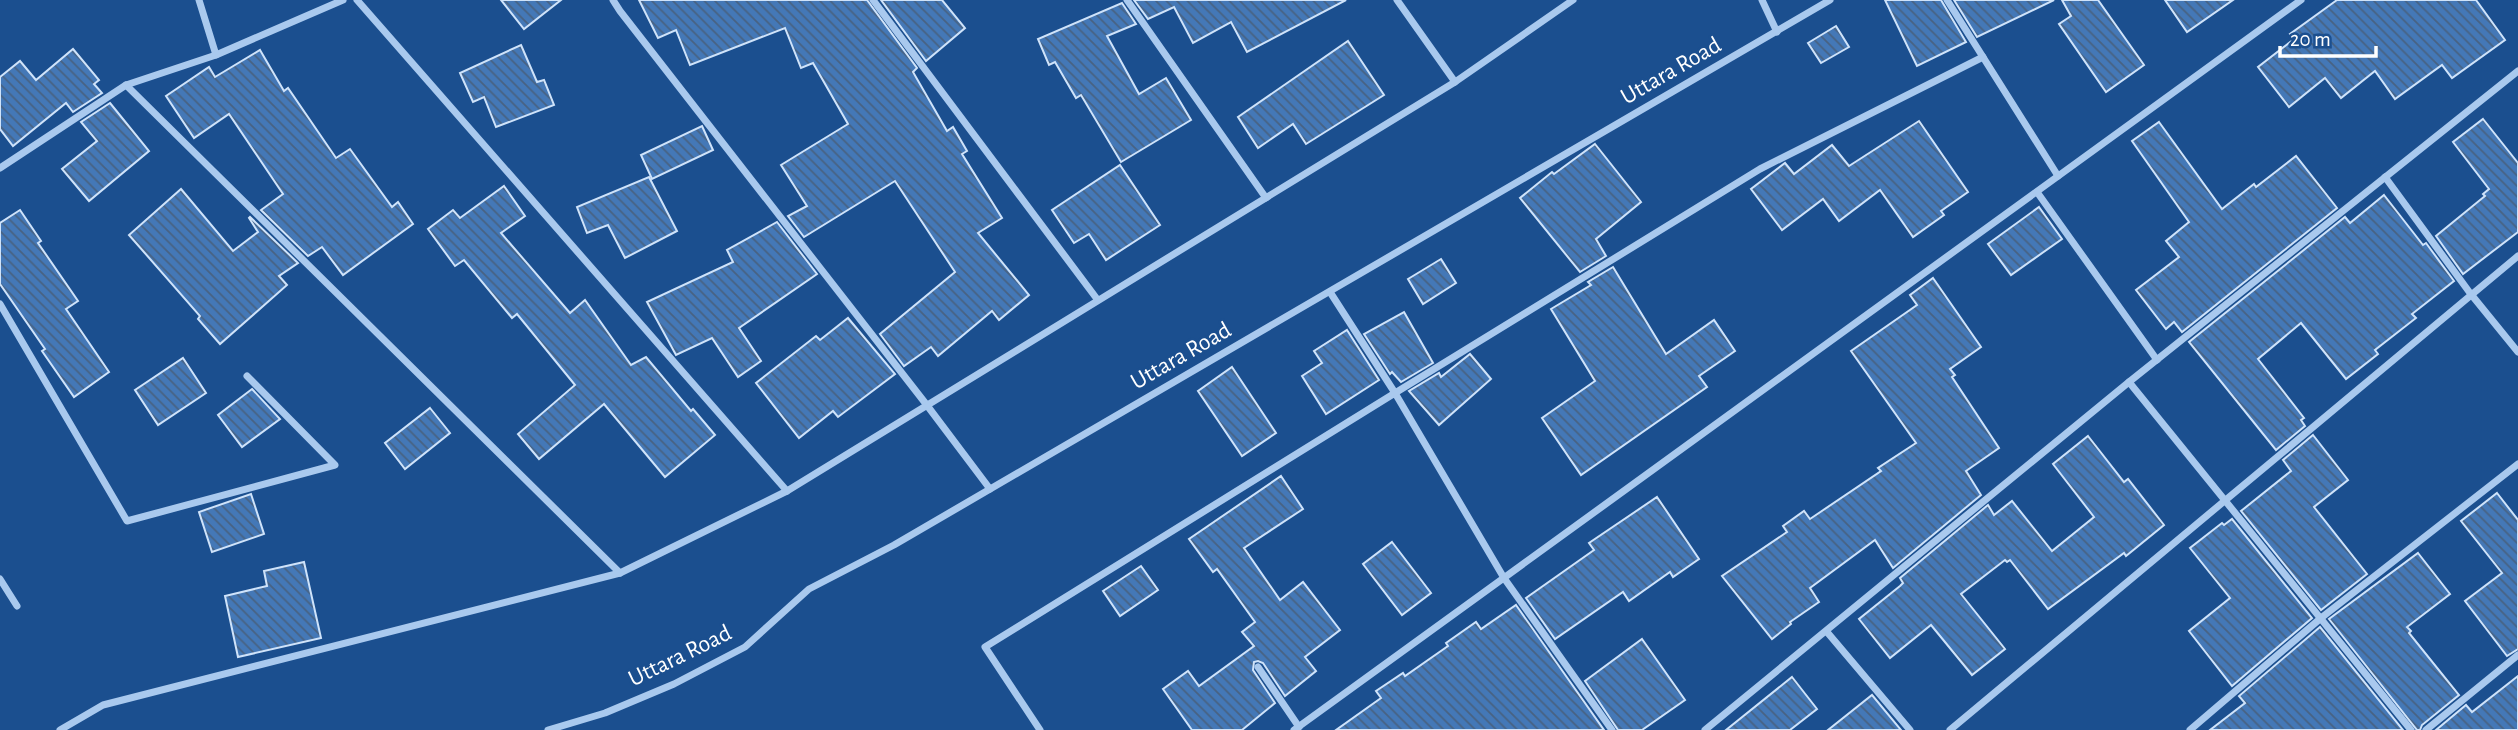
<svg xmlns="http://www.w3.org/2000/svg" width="2518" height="730" font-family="'Alegreya Sans',sans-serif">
  <defs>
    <pattern id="building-back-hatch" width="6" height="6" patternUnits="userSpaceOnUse" patternTransform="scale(1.75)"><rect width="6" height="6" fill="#4478b7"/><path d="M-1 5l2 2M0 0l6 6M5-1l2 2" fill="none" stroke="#486282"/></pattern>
  </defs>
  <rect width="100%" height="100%" fill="#1b4f8f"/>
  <!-- building -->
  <g fill="url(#building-back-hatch)" stroke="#cfe3fa" stroke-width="2">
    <path d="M501 0H561L524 29Z"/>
    <path d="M639 0H867L917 68 913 72 947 131 953 127 967 151 962 154 1002 218 978 233 1029 295 999 320 992 311 938 356 931 347 904 366 880 334 955 272 895 181 804 237 788 216 807 206 781 165 848 124 813 63 801 68 785 28 690 65 676 30 658 38Z"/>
    <path d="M881 0H942L965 28 926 61Z"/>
    <path d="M1134 0H1346L1247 52 1231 22 1193 43 1174 7 1148 19Z"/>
    <path d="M1885 0H1941L1966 42 1917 66Z"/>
    <path d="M1954 0H2054L1977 37Z"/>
    <path d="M2062 0H2098L2144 65 2106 92 2059 24 2071 16Z"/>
    <path d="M2165 0H2233L2187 32Z"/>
    <path d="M2337 0H2476L2505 40 2452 78 2442 65 2395 99 2375 71 2341 98 2325 78 2289 107 2258 67 2294 39 2290 34Z"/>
    <path d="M1122 3 1136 24 1107 36 1139 94 1166 78 1191 120 1121 162 1081 95 1076 98 1055 62 1049 65 1038 39Z"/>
    <path d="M1836 26 1849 47 1821 63 1808 43Z"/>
    <path d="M1348 41 1384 95 1306 144 1293 124 1258 148 1238 117Z"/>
    <path d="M521 45 537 82 544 80 554 105 496 127 484 97 473 102 460 73Z"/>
    <path d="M73 49 99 80 94 84 102 93 73 112 66 103 13 146 0 129V77L20 61 36 80Z"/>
    <path d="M260 50 284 91 288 88 336 158 350 149 392 207 398 202 413 224 343 275 322 247 308 256 261 210 283 194 229 114 194 138 166 96 209 67 215 77Z"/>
    <path d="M110 103 149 151 89 201 62 169 97 141 81 122Z"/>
    <path d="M2483 119 2518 163V232L2463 274 2436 236 2485 196 2483 194 2489 189 2453 142Z"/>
    <path d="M1919 121 1968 192 1941 211 1944 215 1913 237 1880 190 1839 221 1823 199 1782 230 1751 189 1785 163 1794 174 1832 145 1849 166Z"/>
    <path d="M2159 122 2222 209 2254 184 2256 187 2296 156 2337 208 2182 332 2174 322 2166 329 2136 290 2179 257 2166 241 2189 222 2132 141Z"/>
    <path d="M702 126 713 150 652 179 641 155Z"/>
    <path d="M1595 144 1641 202 1596 239 1606 256 1580 272 1520 198 1552 172 1554 174Z"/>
    <path d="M1120 165 1160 225 1106 260 1089 234 1074 243 1052 210Z"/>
    <path d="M649 177 677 231 625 258 608 225 587 233 577 207Z"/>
    <path d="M504 186 525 216 501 233 570 313 585 300 631 365 646 357 691 411 693 409 715 435 665 477 604 404 539 459 518 434 575 385 517 314 512 318 464 260 455 266 428 229 453 210 460 218Z"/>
    <path d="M181 189 233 251 258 232 249 218 250 217 298 263 279 276 287 285 220 344 198 319 200 316 129 235Z"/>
    <path d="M2384 195 2423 245 2426 243 2454 281 2412 314 2416 318 2375 350 2378 354 2346 379 2301 323 2258 359 2304 418 2301 420 2305 426 2276 450 2189 342 2345 217 2350 223Z"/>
    <path d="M2039 207 2062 239 2011 275 1988 244Z"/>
    <path d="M20 210 41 241 38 243 78 301 66 309 109 372 74 397 42 351 45 349 0 284V223Z"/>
    <path d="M777 222 817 274 739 328 761 361 738 377 712 338 676 355 647 302 733 262 727 250Z"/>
    <path d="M1441 259 1456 283 1423 304 1408 279Z"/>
    <path d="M1613 267 1666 354 1714 320 1735 351 1699 376 1707 387 1581 475 1542 418 1595 381 1551 309 1591 285 1588 282Z"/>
    <path d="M1933 278 1981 347 1950 369 1955 375 1952 377 1999 448 1966 471 1981 495 1893 568 1875 540 1810 588 1819 602 1790 622 1791 624 1772 639 1722 576 1787 532 1783 526 1804 511 1810 519 1881 471 1878 468 1916 443 1851 351 1917 305 1910 295Z"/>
    <path d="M1404 312 1433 363 1401 382 1392 372 1390 374 1364 334Z"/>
    <path d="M848 318 895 374 838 417 833 411 799 438 756 383 816 336 820 340Z"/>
    <path d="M1347 330 1379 380 1326 414 1302 376 1322 363 1314 351Z"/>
    <path d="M1470 354 1491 379 1439 425 1409 391 1439 373 1441 377Z"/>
    <path d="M183 358 206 393 158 425 135 390Z"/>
    <path d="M1232 367 1276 433 1242 456 1198 391Z"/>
    <path d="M252 389 280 419 242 447 218 415Z"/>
    <path d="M430 408 450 433 405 469 385 443Z"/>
    <path d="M2313 435 2348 480 2314 507 2367 574 2321 610 2241 511 2291 471 2283 460Z"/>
    <path d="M2088 436 2124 482 2128 479 2164 525 2126 556 2124 553 2048 609 2010 560 2007 562 2005 560 1961 594 2005 649 1972 675 1931 625 1890 658 1859 619 1900 586 1903 583 1900 578 1988 505 1994 515 2012 501 2052 551 2094 517 2053 464Z"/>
    <path d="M1281 476 1303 509 1244 548 1280 600 1303 582 1340 630 1305 657 1316 671 1285 696 1263 663 1258 661 1254 662 1253 670 1275 703 1242 730H1192L1163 689 1188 671 1199 686 1254 646 1242 632 1255 622 1217 569 1213 572 1189 539Z"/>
    <path d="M2497 493 2518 520V649L2507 656 2465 601 2502 573 2461 521Z"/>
    <path d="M251 494 264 534 212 552 199 512Z"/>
    <path d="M1657 497 1699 559 1673 577 1670 572 1629 601 1623 592 1555 639 1526 598 1594 550 1589 543Z"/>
    <path d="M2232 519 2312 618 2232 686 2189 631 2230 598 2190 548 2222 523 2224 525Z"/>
    <path d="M1392 542 1431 593 1402 615 1363 564Z"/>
    <path d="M2418 553 2450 594 2407 627 2411 631 2409 633 2459 695 2422 725 2420 730H2417L2329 619Z"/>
    <path d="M304 562 321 638 238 657 225 596 267 586 264 571Z"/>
    <path d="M1141 566 1158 590 1120 616 1103 591Z"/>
    <path d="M1516 605 1604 730H1336L1381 698 1376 691 1403 673 1405 676 1448 646 1446 643 1476 622 1481 629Z"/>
    <path d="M2320 627 2403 730H2210L2245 703 2239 696Z"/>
    <path d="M1642 639 1685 700 1642 730H1618L1585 681Z"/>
    <path d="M2518 676V730H2436L2466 705 2472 712Z"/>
    <path d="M1792 677 1817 709 1790 730H1726Z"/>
    <path d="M1872 695 1901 730H1828Z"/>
  </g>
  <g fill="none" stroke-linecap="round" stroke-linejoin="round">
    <!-- minor -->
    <g stroke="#a9c9ee" stroke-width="7">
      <path d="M199 0 216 55"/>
      <path d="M357 0 787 491"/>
      <path d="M613 0 620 11 926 404 990 489"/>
      <path d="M873 0 1097 299"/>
      <path d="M1127 0 1266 198"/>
      <path d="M1397 0 1455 82"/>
      <path d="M1762 0 1777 32"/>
      <path d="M1947 0 2058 176"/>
      <path d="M126 85 620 573"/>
      <path d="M0 168 126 85 216 55 343 0"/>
      <path d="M2385 177 2470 293 2518 352"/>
      <path d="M2037 192 2157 360"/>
      <path d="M1330 292 1395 393 1760 169 1983 57"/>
      <path d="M0 304 127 521 335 465 247 376"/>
      <path d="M2129 382 2411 730"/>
      <path d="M0 579 17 606"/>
      <path d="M1827 632 1910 730"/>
      <path d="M1258 667 1299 727"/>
      <path d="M60 730 103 705 620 573 787 491 1455 82 1573 0"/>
      <path d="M548 730 605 713 674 684 745 647 809 589 894 545 1830 0"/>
      <path d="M1040 730 985 647 1395 393 1504 578 1612 730"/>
      <path d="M1294 730 2301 0"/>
      <path d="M1705 730 2129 382 2518 71"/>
      <path d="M1950 730 2518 256"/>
      <path d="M2190 730 2321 618 2518 464"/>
      <path d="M2426 730 2518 655"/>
    </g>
  </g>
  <g text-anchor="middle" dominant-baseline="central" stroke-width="5" stroke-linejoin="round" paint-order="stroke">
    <!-- street labels -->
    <g font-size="24" fill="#fff" stroke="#1b4f8f">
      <text transform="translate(1671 71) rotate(-30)">Uttara Road</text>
      <text transform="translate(1181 356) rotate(-30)">Uttara Road</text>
      <text transform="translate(680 656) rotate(-26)">Uttara Road</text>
    </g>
  </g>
  <!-- scale -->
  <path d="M2280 46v10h96v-10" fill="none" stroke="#ffffff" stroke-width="3.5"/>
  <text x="2290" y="46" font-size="21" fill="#ffffff" stroke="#1b4f8f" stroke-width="5" paint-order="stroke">20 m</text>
</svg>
